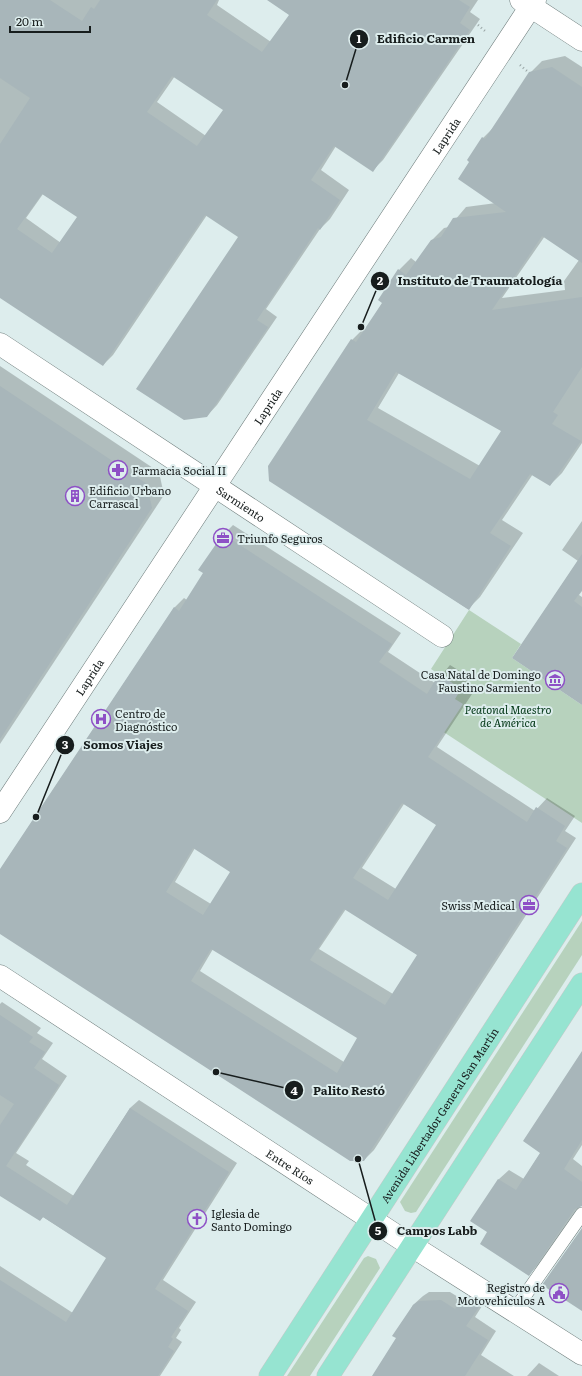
<svg xmlns="http://www.w3.org/2000/svg" width="582" height="1376" font-family="Literata,serif">
  <rect width="100%" height="100%" fill="#ddeded"/>
  <!-- green -->
  <g fill="#b7d2bd">
    <path d="M469 610 521 644 512 658 582 705V823L436 727 461 689 431 669Z"/>
    <path d="M582 921V955L416 1212 411 1213 405 1211 400 1202Z"/>
    <path d="M368 1256 376 1259 380 1268 310 1376H287L364 1258Z"/>
  </g>
  <!-- shadow -->
  <g fill="#0003" fill-rule="evenodd">
    <path d="M0 0H219L217 5 271 42 291 14 269 0H478L470 12 480 19 383 160 373 170 336 146 321 170 349 190 330 219 320 229 266 309 277 317 217 405 207 416 240 237 207 215 113 355 103 365 0 297ZM175 76 224 110 206 136 157 102ZM43 194 79 217 61 243 26 218Z"/>
    <path d="M565 56 582 67V443L562 473 550 485 533 474 502 520 523 533 480 597 468 609 270 480 352 340 364 328 366 329 383 302 399 270 411 258 416 262 432 240 444 228 449 227 466 207 496 203 483 138 495 126 530 73 542 61ZM545 236 579 260 564 281 565 290 502 298ZM399 373 503 430 480 466 378 408Z"/>
    <path d="M0 366 159 472 164 495 0 744Z"/>
    <path d="M582 521V591L579 595 582 597V704L513 658 578 561 562 550Z"/>
    <path d="M233 525 401 633 388 652 435 683 450 665 471 678 464 688 472 694 437 747 535 811 547 798 575 816 565 831 576 838 374 1150 364 1160 0 933V870L174 608 184 598 187 600 204 573 223 535ZM404 804 438 825 396 889 362 868ZM195 848 232 872 211 904 175 882ZM346 909 418 955 393 994 319 949ZM213 949 359 1038 344 1062 200 971Z"/>
    <path d="M2 1002 41 1028 37 1033 53 1043 42 1059 67 1076 16 1153 29 1161 26 1165 74 1196 130 1108 139 1100 237 1163 163 1280 196 1302 179 1328 181 1330 176 1338 182 1342 160 1376H0V1266L73 1313 108 1258 43 1217 40 1220 0 1194V1004Z"/>
    <path d="M582 1052V1145L573 1159 582 1166V1206H580L538 1265 529 1275 489 1232 471 1221 499 1179 509 1170 524 1179 541 1152Z"/>
    <path d="M475 1287 489 1295 475 1317 496 1331 481 1355 514 1376H373L397 1338 413 1305 423 1296 429 1292H450L463 1300Z"/>
    <path d="M539 1363 559 1376H527Z"/>
  </g>
  <!-- building -->
  <g fill="#a8b6ba" fill-rule="evenodd">
    <path d="M0 0H50L82 21 91 7 94 9 100 0H217L207 15 262 52 289 15 267 0H459L470 7 460 23 470 30 373 172 334 146 311 180 340 200 320 230 318 228 257 320 268 327 207 417 184 420 136 389 238 237 205 215 103 366 0 298V144L30 98 0 78ZM172 76 223 110 197 146 147 112ZM42 194 77 217 52 253 17 229Z"/>
    <path d="M552 67 582 87V263L542 236 492 310 582 297V367L553 412 558 415 552 424 581 441 550 486 530 474 490 533 511 546 469 610 269 481 268 466 351 339 356 342 382 303 378 300 398 269 406 275 431 240 441 237 453 218 506 212 458 179 469 162 467 160 482 137 485 139 529 72ZM396 372 501 431 470 479 367 420Z"/>
    <path d="M0 386 147 484 152 508 0 739Z"/>
    <path d="M223 534 392 644 379 662 427 694 439 674 461 689 455 699 463 704 428 757 527 822 536 807 565 826 556 841 567 848 364 1161H350L0 934V869L174 607 179 611 203 573 198 570ZM402 803 436 825 388 900 353 878ZM193 848 230 872 203 915 166 892ZM344 909 417 955 385 1005 310 960ZM211 949 357 1038 337 1073 191 981Z"/>
    <path d="M582 554V590L574 601 582 607V705L512 658Z"/>
    <path d="M0 1015 33 1037 29 1042 45 1052 34 1068 59 1085 6 1166 67 1205 130 1108 229 1172 155 1289 188 1311 171 1337 173 1339 168 1347 174 1351 158 1376H0V1280L66 1322 106 1258 43 1217 40 1221 0 1196V1125L14 1104 0 1095Z"/>
    <path d="M582 1051V1140L564 1169 582 1182V1206L575 1209 529 1276 480 1244 487 1232 470 1221 498 1179 516 1190 540 1153 523 1141Z"/>
    <path d="M582 1228V1311L542 1285Z"/>
    <path d="M466 1295 481 1304 466 1326 488 1340 465 1376H372L396 1338 392 1336 413 1305 419 1301 441 1300 455 1309Z"/>
  </g>
  <g fill="none" stroke-linecap="round" stroke-linejoin="round">
    <!-- lane casing -->
    <g stroke="#6d7b7a" stroke-width="14">
      <path id="lane" d="M514 1311 582 1214"/>
    </g>
    <!-- street casing -->
    <g stroke="#6d7b7a" stroke-width="23">
      <g id="street">
        <path d="M521 0 582 40"/>
        <path id="s1" d="M0 344 442 636"/>
        <path id="s2" d="M0 812 535 0"/>
        <path id="s3" d="M0 976 412 1246 582 1354"/>
      </g>
    </g>
    <!-- primary casing -->
    <g stroke="#c7c9c9" stroke-width="23">
      <g id="primary">
        <path id="s4" d="M270 1376 582 894"/>
        <path d="M328 1376 582 984"/>
      </g>
    </g>
    <!-- path -->
    <g stroke="#98a4a4" stroke-width="2.5" stroke-dasharray="1 3" stroke-linecap="butt">
      <path d="M478 25 485 31"/>
      <path d="M520 65 527 71"/>
    </g>
    <!-- lane -->
    <use href="#lane" stroke="#fff" stroke-width="13"/>
    <!-- street -->
    <use href="#street" stroke="#fff" stroke-width="22"/>
    <!-- primary -->
    <use href="#primary" stroke="#96e4d1" stroke-width="22"/>
  </g>
  <!-- icons -->
  <defs>
    <g id="pharmacy-ring" transform="scale(1)"><circle r="9.5" fill="#ddeded" stroke="#8e50c6" stroke-width="1.5"/><path d="M-2-6h4v4h4v4h-4v4h-4v-4h-4v-4h4Z" fill="#8e50c6"/></g>
    <g id="building-ring" transform="scale(1)"><circle r="9.5" fill="#ddeded" stroke="#8e50c6" stroke-width="1.5"/><path d="M-4-6H4V6H1V3H-1V6H-4ZM-2.5-4.3h1.7v1.8h-1.7ZM.8-4.3h1.7v1.8H.8ZM-2.5-1h1.7V.8h-1.7ZM.8-1h1.7V.8H.8Z" fill="#8e50c6"/></g>
    <g id="office-ring" transform="scale(1)"><circle r="9.5" fill="#ddeded" stroke="#8e50c6" stroke-width="1.5"/><path d="M-6-3h4V-5.5h4V-3h4V5H-6ZM-1-4.5V-3h2v-1.5ZM-6 0V1H6V0Z" fill="#8e50c6"/></g>
    <g id="museum-ring" transform="scale(1)"><circle r="9.5" fill="#ddeded" stroke="#8e50c6" stroke-width="1.5"/><path d="M0-6L6-3V-2H-6V-3ZM-5-1h2V3h-2ZM-1-1h2V3h-2ZM3-1h2V3H3ZM-6 4H6V6H-6Z" fill="#8e50c6"/></g>
    <g id="hospital-ring" transform="scale(1)"><circle r="9.5" fill="#ddeded" stroke="#8e50c6" stroke-width="1.5"/><path d="M-5-5h3v3.5h4V-5h3V5h-3V1.5h-4V5h-3Z" fill="#8e50c6"/></g>
    <g id="church-ring" transform="scale(1)"><circle r="9.5" fill="#ddeded" stroke="#8e50c6" stroke-width="1.5"/><path d="M-1.2-6h2.4v3.5h3.3v2.4h-3.3V6h-2.4V-.1h-3.3v-2.4h3.3Z" fill="#8e50c6"/></g>
    <g id="civic-ring" transform="scale(1)"><circle r="9.5" fill="#ddeded" stroke="#8e50c6" stroke-width="1.5"/><path d="M-.6-6.5H3V-4.5H.6V-3L4-1V1h2V6H-6V1h2V-1L-.6-3ZM-1.2 2.5V6h2.4V2.5Z" fill="#8e50c6"/></g>
  </defs>
  <g fill-rule="evenodd">
    <use href="#pharmacy-ring" x="118" y="470"/>
    <use href="#building-ring" x="75" y="496"/>
    <use href="#office-ring" x="223" y="538"/>
    <use href="#museum-ring" x="555" y="680"/>
    <use href="#hospital-ring" x="101" y="719"/>
    <use href="#office-ring" x="529" y="905"/>
    <use href="#church-ring" x="197" y="1219"/>
    <use href="#civic-ring" x="559" y="1293"/>
  </g>
  <g text-anchor="middle" dominant-baseline="central" stroke-width="4" stroke-linejoin="round" paint-order="stroke">
    <!-- street labels -->
    <g font-size="11" fill="#171d1d" stroke="#ddeded">
      <text stroke="none"><textPath href="#s2" startOffset="810">Laprida</textPath></text>
      <text stroke="none"><textPath href="#s2" startOffset="486">Laprida</textPath></text>
      <text stroke="none"><textPath href="#s1" startOffset="289">Sarmiento</textPath></text>
      <text stroke="none"><textPath href="#s2" startOffset="162">Laprida</textPath></text>
      <text stroke="none"><textPath href="#s4" startOffset="311">Avenida Libertador General San Martín</textPath></text>
      <text stroke="none"><textPath href="#s3" startOffset="347">Entre Ríos</textPath></text>
    </g>
    <!-- poi labels -->
    <g font-size="11" fill="#171d1d" stroke="#ddeded" text-anchor="start">
      <text x="132" y="470">Farmacia Social II</text>
      <text x="89" y="490">Edificio Urbano<tspan x="89" dy="13">Carrascal</tspan></text>
      <text x="237" y="538">Triunfo Seguros</text>
      <text x="541" y="674" text-anchor="end">Casa Natal de Domingo<tspan x="541" dy="13">Faustino Sarmiento</tspan></text>
      <text x="115" y="713">Centro de<tspan x="115" dy="13">Diagnóstico</tspan></text>
      <text x="515" y="905" text-anchor="end">Swiss Medical</text>
      <text x="211" y="1213">Iglesia de<tspan x="211" dy="13">Santo Domingo</tspan></text>
      <text x="545" y="1287" text-anchor="end">Registro de<tspan x="545" dy="13">Motovehículos A</tspan></text>
    </g>
    <!-- park labels -->
    <g font-size="11" font-style="italic" fill="#003615" stroke="#ddeded">
      <text x="508" y="709">Peatonal Maestro<tspan x="508" dy="13">de América</tspan></text>
    </g>
  </g>
  <!-- callouts -->
  <path fill="none" stroke="#171d1d" stroke-width="1.5" d="M345 85L359 39M361 327L380 281M36 817L65 745M216 1072L294 1090M358 1159L378 1231"/>
  <g fill="#171d1d" stroke="#ddeded" stroke-width="1.5">
    <circle cx="345" cy="85" r="4"/>
    <circle cx="361" cy="327" r="4"/>
    <circle cx="36" cy="817" r="4"/>
    <circle cx="216" cy="1072" r="4"/>
    <circle cx="358" cy="1159" r="4"/>
    <circle cx="359" cy="39" r="10"/>
    <circle cx="380" cy="281" r="10"/>
    <circle cx="65" cy="745" r="10"/>
    <circle cx="294" cy="1090" r="10"/>
    <circle cx="378" cy="1231" r="10"/>
  </g>
  <g font-size="12" text-anchor="middle" font-weight="bold" fill="#fff">
    <text x="359" y="43">1</text>
    <text x="380" y="285">2</text>
    <text x="65" y="749">3</text>
    <text x="294" y="1095">4</text>
    <text x="378" y="1235">5</text>
  </g>
  <g font-size="12" text-anchor="middle" font-weight="bold" fill="#171d1d" stroke="#ddeded" stroke-width="4" stroke-linejoin="round" paint-order="stroke">
    <text x="426" y="43">Edificio Carmen</text>
    <text x="480" y="285">Instituto de Traumatología</text>
    <text x="123" y="749">Somos Viajes</text>
    <text x="349" y="1095">Palito Restó</text>
    <text x="437" y="1235">Campos Labb</text>
  </g>
  <!-- scale -->
  <path d="M10 26v6h80v-6" fill="none" stroke="#171d1d" stroke-width="2"/>
  <text x="16" y="26" font-size="12" fill="#171d1d" stroke="#ddeded" stroke-width="3" paint-order="stroke">20 m</text>
</svg>
